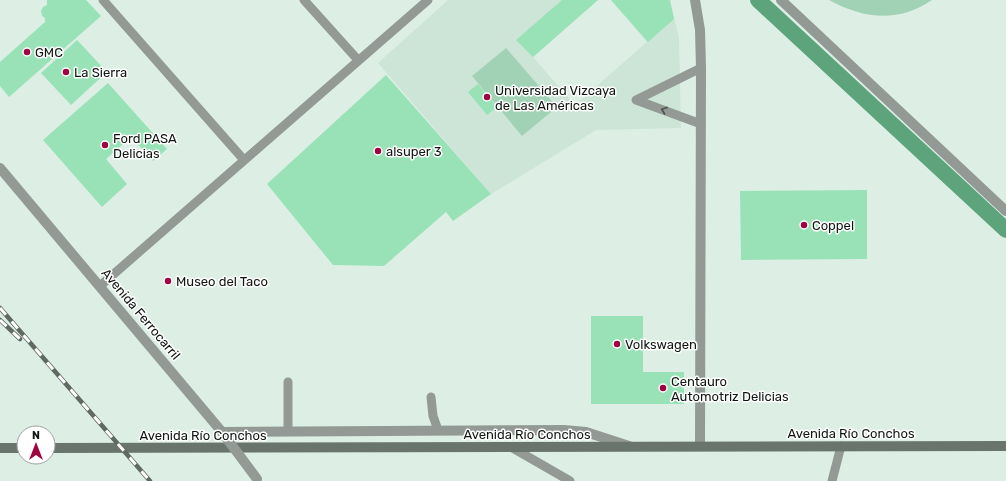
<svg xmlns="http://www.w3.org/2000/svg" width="1006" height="481" font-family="Rubik,sans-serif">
  <rect width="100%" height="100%" fill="#ddefe4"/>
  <!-- built -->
  <path fill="#cce5d6" d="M448 0H598L533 57 575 105 647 42 611 0H670L679 38 681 128 596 130 491 194 378 63Z"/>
  <!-- green -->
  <g fill="#a2d2b5">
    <path d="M829 0H932C899 23 863 19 829 0Z"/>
    <path d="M506 48 557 107 522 136 472 76Z"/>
  </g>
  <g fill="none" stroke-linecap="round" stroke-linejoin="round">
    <!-- canal -->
    <path stroke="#5da47d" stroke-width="16" d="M758 0 1006 230"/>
  </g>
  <!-- building -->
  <g fill="#99e2b8">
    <path d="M47 0H86L101 16 9 97 0 86V62L45 22V18L42 16 41 11 43 7 47 5Z"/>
    <path d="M562 0H598L533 57 516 40Z"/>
    <path d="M611 0H670L674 19 648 42Z"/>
    <path d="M77 40 107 72 71 105 41 73Z"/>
    <path d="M386 75 491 194 453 221 446 212 384 266 333 265 267 184Z"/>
    <path d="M108 83 167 149 153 161 131 137 106 159 127 184 102 207 43 140Z"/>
    <path d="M478 84 497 107 487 115 468 92Z"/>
    <path d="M867 190V259L741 260 740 191Z"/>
    <path d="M591 316H643V372H684V404H591Z"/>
  </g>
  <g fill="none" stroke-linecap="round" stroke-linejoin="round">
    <!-- service -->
    <g stroke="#939a95" stroke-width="9">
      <path d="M103 0 244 160"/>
      <path d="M304 0 358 60"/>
      <path d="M701 68 636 100 701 124"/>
      <path d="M100 286 428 0"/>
      <path d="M288 382V431"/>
      <path d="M431 397 433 416 438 430"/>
      <path d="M511 447 570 481"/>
      <path d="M832 481 841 446"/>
    </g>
    <!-- minor -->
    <g stroke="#939a95" stroke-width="10">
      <path d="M695 0 700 30 701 68 700 446"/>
      <path d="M781 0 1006 211"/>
      <path d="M0 168 222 432 564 430 586 432 629 446"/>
    </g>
    <!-- secondary -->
    <g stroke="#69746d" stroke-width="10">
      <path d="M0 448H24"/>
      <path d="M48 448 1006 446"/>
    </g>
    <!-- rail casing -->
    <g stroke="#606a64" stroke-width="4.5">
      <g id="rail">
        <path d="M0 308 150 481"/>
        <path d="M0 320 20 339"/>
      </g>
    </g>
    <!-- rail -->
    <use href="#rail" stroke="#fff" stroke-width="3" stroke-dasharray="9" stroke-linecap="butt"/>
    <!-- minor-bridge -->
    <path stroke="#939a95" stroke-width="10" d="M222 432 257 479"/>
  </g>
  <!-- one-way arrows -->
  <defs><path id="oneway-chevron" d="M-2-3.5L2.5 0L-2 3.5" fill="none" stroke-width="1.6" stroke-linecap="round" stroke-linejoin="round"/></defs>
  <use stroke="#4b514d" href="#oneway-chevron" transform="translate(664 110) rotate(-160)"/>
  <!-- markers -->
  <g fill="#a10442" stroke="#fff" stroke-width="1.5">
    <circle cx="27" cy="52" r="4"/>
    <circle cx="66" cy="72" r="4"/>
    <circle cx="487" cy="97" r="4"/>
    <circle cx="105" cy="145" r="4"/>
    <circle cx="378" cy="151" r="4"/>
    <circle cx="804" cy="225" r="4"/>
    <circle cx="168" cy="281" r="4"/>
    <circle cx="617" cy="344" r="4"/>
    <circle cx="663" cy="388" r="4"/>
  </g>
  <g text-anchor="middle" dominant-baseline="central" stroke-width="3" stroke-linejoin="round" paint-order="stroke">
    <!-- poi labels -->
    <g font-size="13" fill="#101612" stroke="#fff" text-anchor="start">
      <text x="35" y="52">GMC</text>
      <text x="74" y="72">La Sierra</text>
      <text x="495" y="90">Universidad Vizcaya<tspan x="495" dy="15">de Las Américas</tspan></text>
      <text x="113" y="138">Ford PASA<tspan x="113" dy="15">Delicias</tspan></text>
      <text x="386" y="151">alsuper 3</text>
      <text x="812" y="225">Coppel</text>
      <text x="176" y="281">Museo del Taco</text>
      <text x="625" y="344">Volkswagen</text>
      <text x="671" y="381">Centauro<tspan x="671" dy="15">Automotriz Delicias</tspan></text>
    </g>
    <!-- street labels -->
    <g font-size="13" fill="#101612" stroke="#fff">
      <text transform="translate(141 314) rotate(50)">Avenida Ferrocarril</text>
      <text x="851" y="433">Avenida Río Conchos</text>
      <text x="527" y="434">Avenida Río Conchos</text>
      <text x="203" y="435">Avenida Río Conchos</text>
    </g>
  </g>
  <!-- north arrow -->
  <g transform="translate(36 445)"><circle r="19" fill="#ffffff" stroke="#9fa2a0"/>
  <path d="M0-3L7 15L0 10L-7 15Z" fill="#a10442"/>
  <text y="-6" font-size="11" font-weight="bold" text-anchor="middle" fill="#101612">N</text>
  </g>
</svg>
